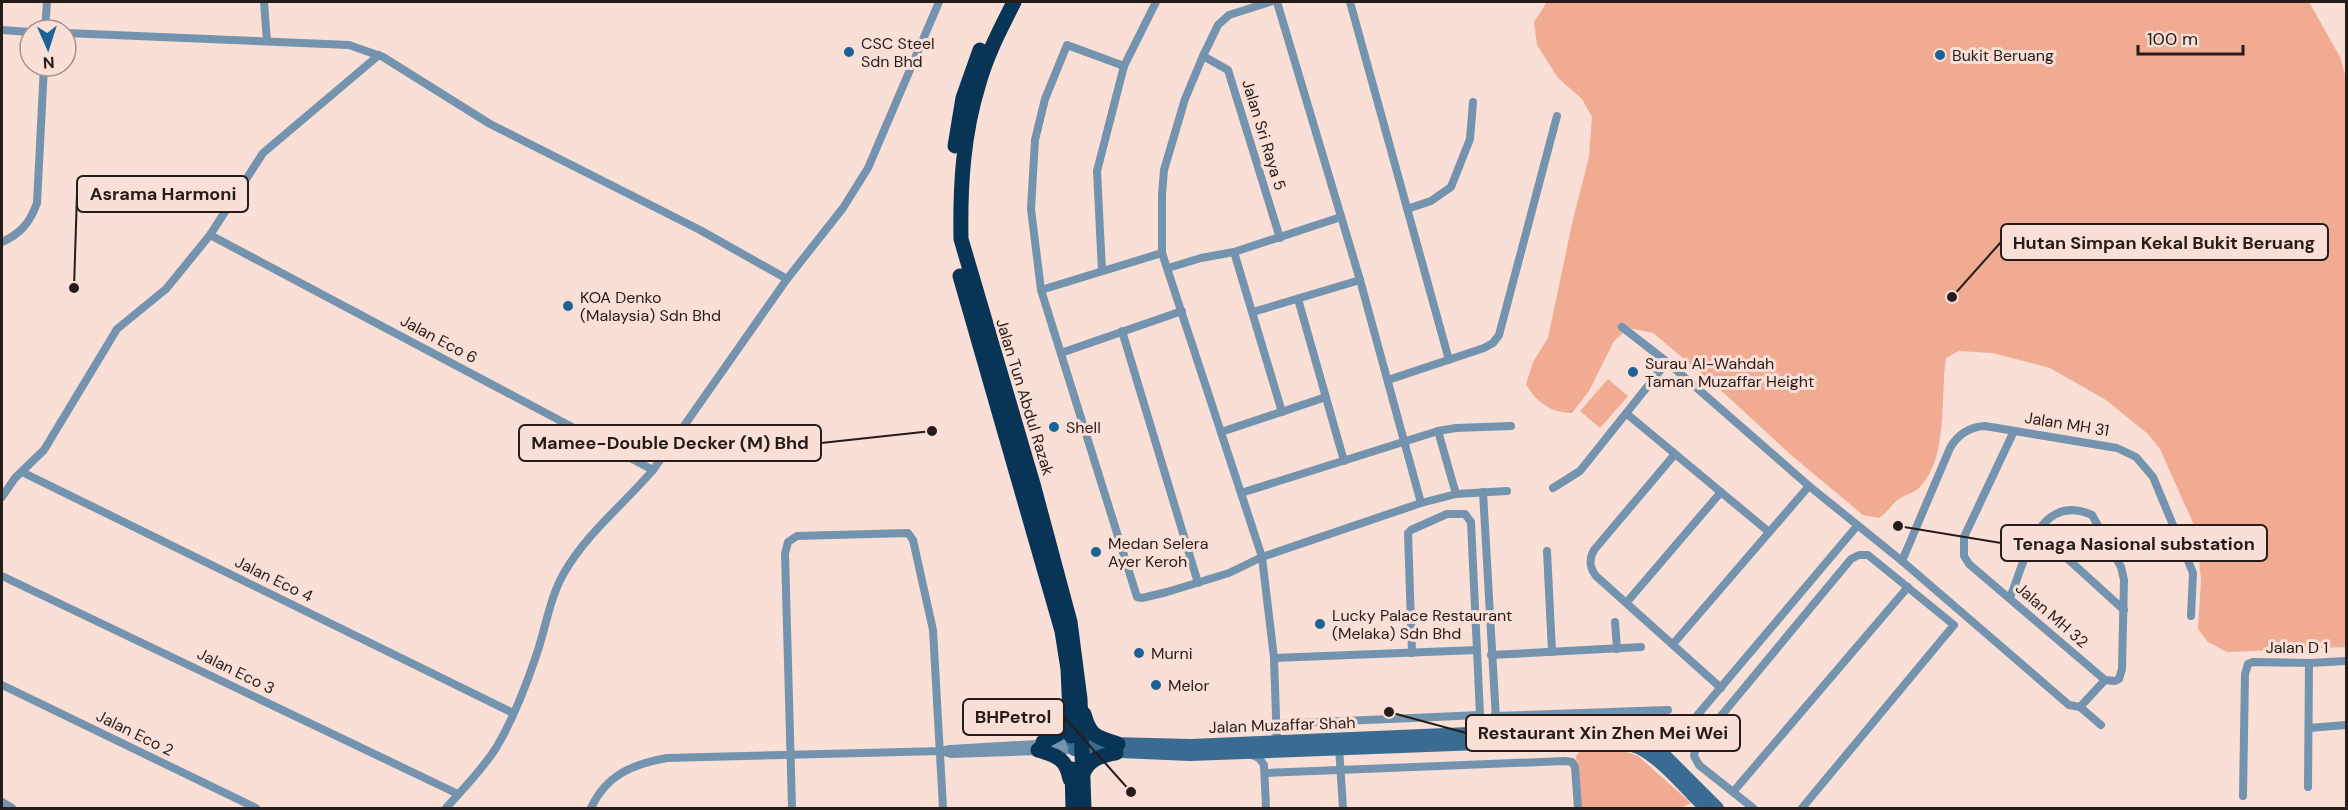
<svg xmlns="http://www.w3.org/2000/svg" width="2348" height="810" font-family="'DM Sans',sans-serif">
  <rect width="100%" height="100%" fill="#f9dfd5"/>
  <!-- green -->
  <g fill="#f1ab93">
    <path d="M1547 2H2309L2340 57 2346 78V647L2227 652 2208 642 2198 629 2201 581 2197 532 2160 449 2148 434 2106 400 2050 368 1992 353 1959 351 1946 358C1940 397 1949 458 1919 488 1914 493 1905 495 1899 499 1892 504 1887 513 1879 518L1863 515 1791 455 1714 384 1653 333 1629 328 1614 341 1589 391 1572 413C1551 413 1536 402 1526 384L1533 362 1548 338 1573 219 1589 157 1592 117 1582 99 1558 78 1537 45 1534 22Z"/>
    <path d="M1608 379 1628 396 1600 428 1580 411Z"/>
    <path d="M1612 747 1638 756 1691 803 1681 808H1580L1576 756 1583 748Z"/>
  </g>
  <g fill="none" stroke-linecap="round" stroke-linejoin="round">
    <!-- street -->
    <g stroke="#7393af" stroke-width="8">
      <path d="M264 2 267 41"/>
      <path d="M1270 2 1229 15 1218 25 1203 56 1185 99 1164 170 1162 195V253L1262 557 1274 658 1277 746"/>
      <path d="M1277 2 1360 280 1421 503"/>
      <path d="M1350 2 1449 360"/>
      <path d="M2 30 30 32"/>
      <path d="M45 30 47 2"/>
      <path d="M66 33 349 45 383 57 490 124 700 230 787 279"/>
      <path d="M1203 56 1228 70 1280 238"/>
      <path d="M1124 66 1067 45 1045 99 1035 140 1031 209 1041 290 1137 597 1142 598 1167 592 1229 573 1262 557 1421 503 1456 494 1507 491"/>
      <path d="M1407 209 1431 201 1451 187 1470 139 1473 102"/>
      <path d="M210 235 653 470"/>
      <path d="M2 242C20 234 30 223 37 203L44 66"/>
      <path d="M1234 252 1282 412"/>
      <path d="M1168 268 1201 258 1234 252 1341 217"/>
      <path d="M1102 271 1097 171 1124 66 1156 2"/>
      <path d="M1041 290 1162 253"/>
      <path d="M1298 299 1344 461"/>
      <path d="M1253 312 1360 280"/>
      <path d="M1622 327 1667 362 1809 486 1902 561 2069 705 2080 707 2101 725"/>
      <path d="M1122 331 1198 583"/>
      <path d="M1061 353 1182 311"/>
      <path d="M1388 380 1484 348 1493 343 1499 335 1557 116"/>
      <path d="M1627 414 1769 532"/>
      <path d="M1438 431 1456 494"/>
      <path d="M1221 432 1326 397"/>
      <path d="M1675 454 1594 550C1589 559 1589 567 1596 576L1721 688"/>
      <path d="M22 472 513 713"/>
      <path d="M1553 488 1580 471 1667 362"/>
      <path d="M1483 492 1497 737"/>
      <path d="M1241 493 1438 431 1456 428 1511 426"/>
      <path d="M2 497 15 478 44 450 117 329 166 289 210 235 263 153 379 55"/>
      <path d="M2037 531 2124 610"/>
      <path d="M1547 551 1552 652"/>
      <path d="M1902 561 1950 448C1958 434 1969 427 1985 426L2117 448 2136 457 2153 477 2193 573 2191 616"/>
      <path d="M2 576 458 794"/>
      <path d="M2010 598C2025 561 2038 491 2092 515L2121 567 2124 580 2122 669 2119 679 2115 681 2105 680 1969 564 1964 556V537L2014 431"/>
      <path d="M1627 602 1721 492"/>
      <path d="M1615 622 1617 649"/>
      <path d="M1673 644 1809 486"/>
      <path d="M1491 655 1641 647"/>
      <path d="M1274 658 1477 650"/>
      <path d="M2 685 256 808"/>
      <path d="M2080 707 2105 680"/>
      <path d="M1494 716 1668 710"/>
      <path d="M1276 724 1480 715 1471 522 1465 514H1447L1411 530 1408 533 1412 653"/>
      <path d="M2309 728 2346 725"/>
      <path d="M1339 747 1343 808"/>
      <path d="M941 751 951 754 1071 750"/>
      <path d="M1250 754 1259 758 1264 765 1266 808"/>
      <path d="M1662 757 1857 526"/>
      <path d="M1265 773 1565 761 1572 762 1575 767 1578 808"/>
      <path d="M2308 787 2309 663"/>
      <path d="M1733 792 1908 587"/>
      <path d="M2243 796 2245 674 2248 664 2253 662 2309 663 2346 661"/>
      <path d="M2 802 12 808"/>
      <path d="M446 808C463 789 482 770 496 748 512 721 526 686 536 656 546 628 549 599 564 573 587 533 623 505 653 470L787 279 843 208 868 168 939 2"/>
      <path d="M591 808C606 775 633 764 667 758L941 751 950 749 1071 742"/>
      <path d="M792 808 785 554 788 542 797 536 908 533 913 540 933 630 943 808"/>
      <path d="M1753 808 1699 765 1694 756 1696 746 1851 559 1859 555H1868L1954 625 1802 808"/>
    </g>
    <!-- secondary -->
    <g stroke="#3a6b93" stroke-width="12">
      <path d="M1072 742 1191 745 1516 731 1587 730 1621 732 1643 738 1664 754 1718 808"/>
      <path d="M1074 750 1190 755 1589 740C1604 741 1620 742 1635 747 1659 756 1686 790 1705 808"/>
    </g>
    <!-- highway -->
    <g stroke="#083455" stroke-width="15">
      <path d="M1014 2C1001 28 987 54 979 83 963 134 960 186 961 239L1033 484 1070 622 1080 699 1084 808"/>
      <path d="M955 146 963 98 980 50"/>
      <path d="M960 276 1062 631 1068 669 1071 736"/>
      <path d="M1084 714C1090 737 1097 737 1118 744"/>
      <path d="M1043 742 1058 734 1068 715"/>
      <path d="M1038 750C1057 756 1066 758 1070 779"/>
      <path d="M1072 769 1073 808"/>
      <path d="M1082 776C1088 759 1100 756 1116 753"/>
    </g>
  </g>
  <!-- markers -->
  <g fill="#1b6296" stroke="#f9dfd5" stroke-width="2">
    <circle cx="849" cy="52" r="6"/>
    <circle cx="1940" cy="55" r="6"/>
    <circle cx="568" cy="306" r="6"/>
    <circle cx="1633" cy="372" r="6"/>
    <circle cx="1054" cy="427" r="6"/>
    <circle cx="1096" cy="552" r="6"/>
    <circle cx="1320" cy="624" r="6"/>
    <circle cx="1139" cy="653" r="6"/>
    <circle cx="1156" cy="685" r="6"/>
  </g>
  <g text-anchor="middle" dominant-baseline="central" stroke-width="6" stroke-linejoin="round" paint-order="stroke">
    <!-- poi labels -->
    <g font-size="16" fill="#261c19" stroke="#f9dfd5" text-anchor="start">
      <text x="861" y="43">CSC Steel<tspan x="861" dy="18">Sdn Bhd</tspan></text>
      <text x="1952" y="55">Bukit Beruang</text>
      <text x="580" y="297">KOA Denko<tspan x="580" dy="18">(Malaysia) Sdn Bhd</tspan></text>
      <text x="1645" y="363">Surau Al-Wahdah<tspan x="1645" dy="18">Taman Muzaffar Height</tspan></text>
      <text x="1066" y="427">Shell</text>
      <text x="1108" y="543">Medan Selera<tspan x="1108" dy="18">Ayer Keroh</tspan></text>
      <text x="1332" y="615">Lucky Palace Restaurant<tspan x="1332" dy="18">(Melaka) Sdn Bhd</tspan></text>
      <text x="1151" y="653">Murni</text>
      <text x="1168" y="685">Melor</text>
    </g>
    <!-- street labels -->
    <g font-size="16" fill="#261c19" stroke="#f9dfd5">
      <text transform="translate(1264 135) rotate(73)">Jalan Sri Raya 5</text>
      <text transform="translate(439 339) rotate(28)">Jalan Eco 6</text>
      <text transform="translate(1025 397) rotate(73)">Jalan Tun Abdul Razak</text>
      <text transform="translate(2067 424) rotate(9)">Jalan MH 31</text>
      <text transform="translate(274 579) rotate(26)">Jalan Eco 4</text>
      <text transform="translate(2052 615) rotate(41)">Jalan MH 32</text>
      <text x="2297" y="647">Jalan D 1</text>
      <text transform="translate(236 671) rotate(26)">Jalan Eco 3</text>
      <text transform="translate(1282 725) rotate(-2)">Jalan Muzaffar Shah</text>
      <text transform="translate(135 733) rotate(26)">Jalan Eco 2</text>
    </g>
  </g>
  <!-- callouts -->
  <path fill="none" stroke="#261c19" stroke-width="2" d="M74 288L77 194M1952 297L2001 242M932 431L821 443M1898 526L2001 543M1131 792L1064 717M1389 712L1466 733"/>
  <g fill="#261c19" stroke="#f9dfd5" stroke-width="2">
    <circle cx="74" cy="288" r="6"/>
    <circle cx="1952" cy="297" r="6"/>
    <circle cx="932" cy="431" r="6"/>
    <circle cx="1898" cy="526" r="6"/>
    <circle cx="1131" cy="792" r="6"/>
    <circle cx="1389" cy="712" r="6"/>
  </g>
  <g fill="#f9dfd5" stroke="#261c19" stroke-width="2">
    <rect x="77" y="176" width="171" height="36" rx="6"/>
    <rect x="2001" y="224" width="327" height="36" rx="6"/>
    <rect x="519" y="425" width="302" height="36" rx="6"/>
    <rect x="2001" y="525" width="266" height="36" rx="6"/>
    <rect x="963" y="699" width="101" height="36" rx="6"/>
    <rect x="1466" y="715" width="274" height="36" rx="6"/>
  </g>
  <g font-size="18" text-anchor="middle" font-weight="bold" fill="#261c19">
    <text x="163" y="200">Asrama Harmoni</text>
    <text x="2164" y="249">Hutan Simpan Kekal Bukit Beruang</text>
    <text x="670" y="449">Mamee-Double Decker (M) Bhd</text>
    <text x="2134" y="550">Tenaga Nasional substation</text>
    <text x="1013" y="723">BHPetrol</text>
    <text x="1603" y="739">Restaurant Xin Zhen Mei Wei</text>
  </g>
  <!-- border -->
  <rect width="2348" height="810" fill="none" stroke="#261c19" stroke-width="6"/>
  <!-- north arrow -->
  <g transform="translate(48 48) rotate(177)"><circle r="28" fill="#f9dfd5" stroke="#a5918a" stroke-width="1.5"/>
  <path d="M0-4.5L10 22L0 15L-10 22Z" fill="#1b6296"/>
  <text y="-9" font-size="16" font-weight="bold" text-anchor="middle" fill="#261c19">N</text>
  </g>
  <!-- scale -->
  <path d="M2138 45v9h105v-9" fill="none" stroke="#261c19" stroke-width="3"/>
  <text x="2147" y="45" font-size="18" fill="#261c19" stroke="#f9dfd5" stroke-width="4.5" paint-order="stroke">100 m</text>
</svg>
